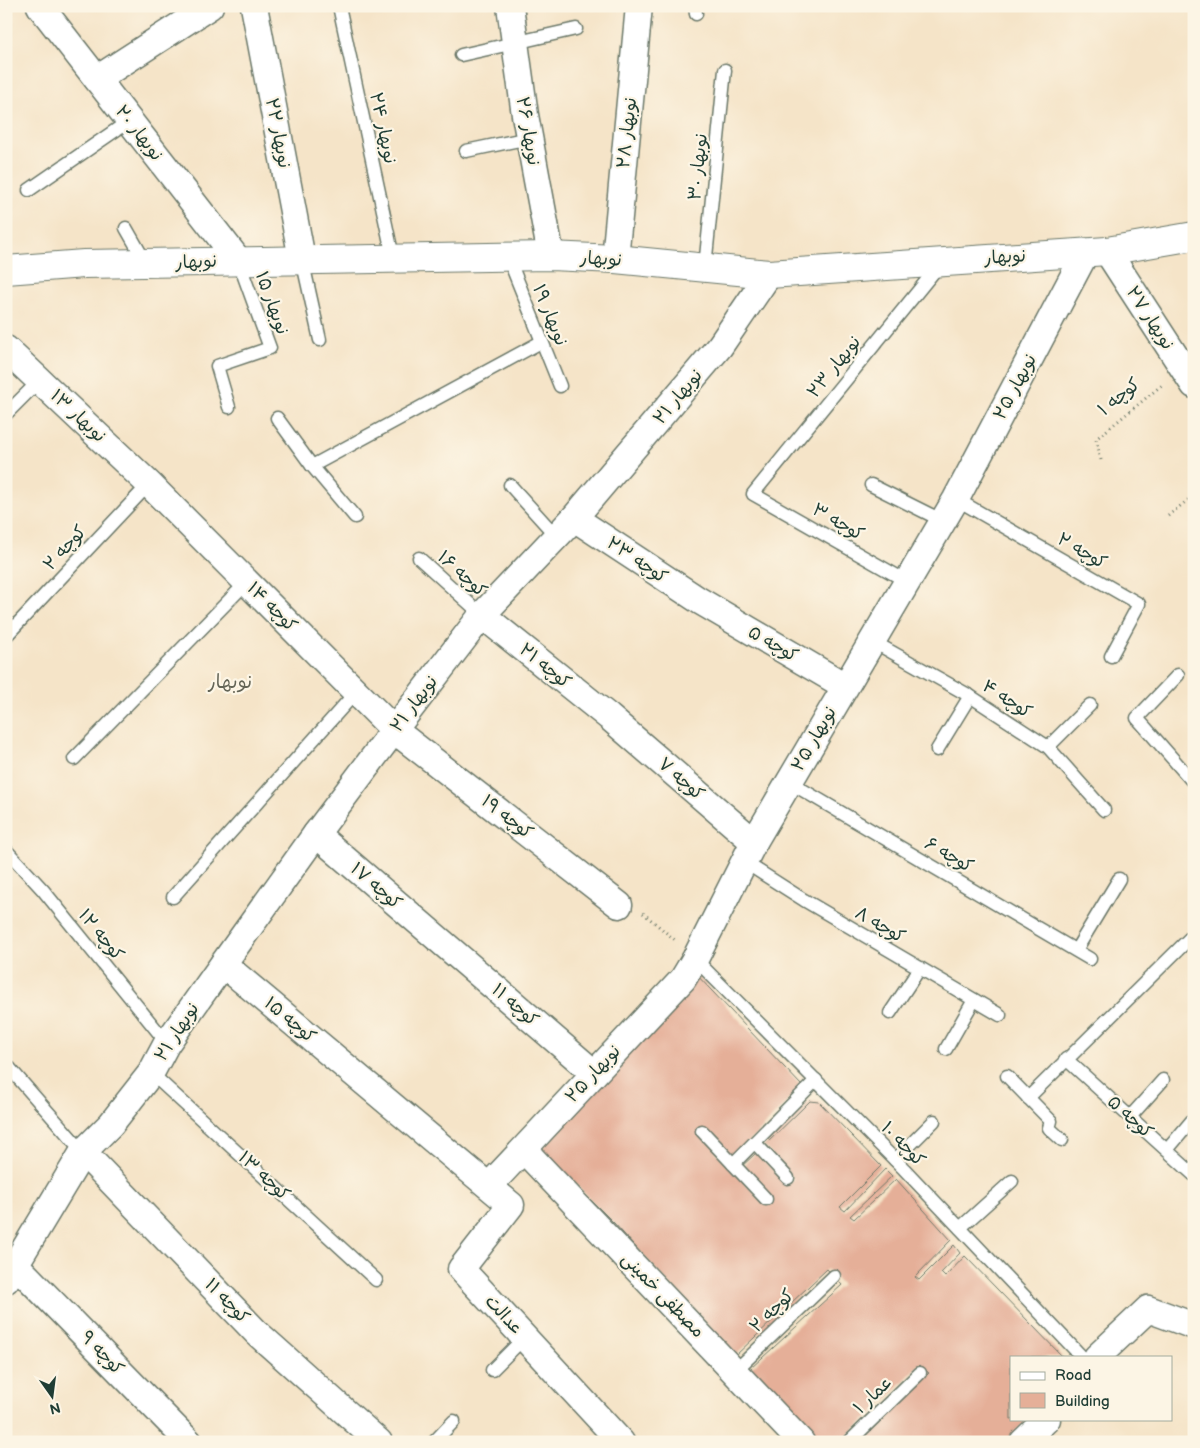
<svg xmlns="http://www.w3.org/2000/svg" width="1200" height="1448" font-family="'Balsamiq Sans','Playpen Sans Arabic',sans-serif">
  <rect width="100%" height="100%" fill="#fcf5e5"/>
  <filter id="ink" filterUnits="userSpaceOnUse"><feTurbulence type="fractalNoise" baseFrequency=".02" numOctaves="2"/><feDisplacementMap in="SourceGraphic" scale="10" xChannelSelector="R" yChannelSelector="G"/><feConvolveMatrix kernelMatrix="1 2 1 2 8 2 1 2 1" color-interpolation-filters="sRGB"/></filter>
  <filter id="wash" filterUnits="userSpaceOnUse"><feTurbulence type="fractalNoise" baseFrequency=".0096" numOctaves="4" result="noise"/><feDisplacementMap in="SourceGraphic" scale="20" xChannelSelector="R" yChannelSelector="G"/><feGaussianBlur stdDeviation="1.12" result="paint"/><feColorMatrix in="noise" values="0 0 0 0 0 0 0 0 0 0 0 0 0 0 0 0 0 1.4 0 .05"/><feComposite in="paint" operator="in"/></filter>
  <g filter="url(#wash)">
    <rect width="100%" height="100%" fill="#f5e4c8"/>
    <g id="blocks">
      <!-- building -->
      <path fill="#e5af98" d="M694 972 802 1086 733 1159 714 1150 767 1206 772 1201 740 1168 756 1153 788 1185 794 1179 764 1146 810 1101 819 1102 881 1166 840 1207 845 1211 885 1169 892 1176 850 1216 854 1219 896 1179 951 1240 915 1277 919 1280 954 1245 960 1253 941 1273 945 1277 965 1256 1063 1357H1011V1419H1028L1005 1442H859L929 1373 919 1365 874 1412 840 1442H818L753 1375 751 1368 842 1285 827 1269 736 1355 703 1322 614 1223 541 1150Z"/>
    </g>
  </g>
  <g filter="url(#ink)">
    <use href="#blocks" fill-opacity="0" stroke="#6a7768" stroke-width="1"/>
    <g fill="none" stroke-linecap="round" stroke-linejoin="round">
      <!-- lane casing -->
      <g stroke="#6a7768" stroke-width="15">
        <g id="lane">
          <path d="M339 6 393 257"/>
          <path d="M695 6 696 14"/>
          <path d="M461 55 576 29"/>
          <path d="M466 151 529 138"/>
          <path d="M29 190 129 121"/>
          <path d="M126 228 146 263"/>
          <path d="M508 257 560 386"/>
          <path d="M302 259 320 340"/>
          <path d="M705 267 725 70"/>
          <path d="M229 407 217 366 270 348 238 260"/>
          <path d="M6 414 40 380"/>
          <path d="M277 418 312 466 355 517"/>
          <path d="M312 466 541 342"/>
          <path d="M510 485 557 537"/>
          <path d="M871 485 943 521"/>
          <path d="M956 499 1139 604 1111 656"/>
          <path d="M419 558 482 615"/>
          <path d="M906 581 753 494 941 263"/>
          <path d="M6 636 149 484"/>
          <path d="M872 641 970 696 1048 747 1104 810"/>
          <path d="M1178 675 1137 718 1194 783"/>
          <path d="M1048 747 1090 705"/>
          <path d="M937 750 970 696"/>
          <path d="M74 759 247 582"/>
          <path d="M789 782 1090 959"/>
          <path d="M6 850 43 890 167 1043"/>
          <path d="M743 861 804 900 1000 1015"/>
          <path d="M173 897 356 692"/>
          <path d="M1076 950 1119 879"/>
          <path d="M695 959 904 1169 1082 1357"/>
          <path d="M890 1013 920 968"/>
          <path d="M946 1049 974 1000"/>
          <path d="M1066 1059 1194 1175"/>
          <path d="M6 1064 83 1152"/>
          <path d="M151 1073 376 1280"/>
          <path d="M1007 1076 1051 1121 1049 1128 1062 1140"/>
          <path d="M1028 1098 1194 934"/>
          <path d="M1130 1117 1163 1080"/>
          <path d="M702 1131 766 1199"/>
          <path d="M755 1143 788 1178"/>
          <path d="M1167 1150 1194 1118"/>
          <path d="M895 1160 934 1121"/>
          <path d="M733 1164 816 1080"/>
          <path d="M960 1228 1012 1181"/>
          <path d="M492 1370 525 1337"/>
          <path d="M735 1371 834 1276"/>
          <path d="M434 1442 454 1421"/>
          <path d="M849 1442 920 1373"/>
        </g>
      </g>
      <!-- street casing -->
      <g stroke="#6a7768" stroke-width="29">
        <g id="street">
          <path d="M40 6 238 260"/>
          <path d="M254 6 302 259"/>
          <path d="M510 6 525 115 551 256"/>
          <path d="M97 79 210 6"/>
          <path d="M1107 251 1194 385"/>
          <path d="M615 259 639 6"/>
          <path d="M6 349 149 484 394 730 619 905"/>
          <path d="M574 518 700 601 845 686"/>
          <path d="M482 615 609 717 754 842"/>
          <path d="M316 834 594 1073"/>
          <path d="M223 964 511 1205 461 1269 621 1442"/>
          <path d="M524 1150 801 1442"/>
          <path d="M83 1152 257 1333 379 1442"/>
          <path d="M489 1186 683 979 695 959 754 842 956 499 1086 252"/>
          <path d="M15 1264 189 1442"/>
          <path d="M6 1280 83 1152 111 1124 151 1073 167 1043 223 964 316 834 394 730 482 615 574 518 720 346 769 274"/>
          <path d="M1097 1357 1148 1309 1194 1326"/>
          <path d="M1023 1442 1047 1419"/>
        </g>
      </g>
      <!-- secondary casing -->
      <g stroke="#6a7768" stroke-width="30">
        <path id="secondary" d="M6 270 84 264 551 256 615 259 769 274 1107 251 1194 236"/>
      </g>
      <!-- path -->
      <g stroke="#6a7768" stroke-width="3" stroke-dasharray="1 4" stroke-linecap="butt">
        <path d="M1101 460 1096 439 1162 385"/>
        <path d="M1168 516 1194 495"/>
        <path d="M643 913 675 940"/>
      </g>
      <!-- lane -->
      <use href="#lane" stroke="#fff" stroke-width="12"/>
      <!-- street -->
      <use href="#street" stroke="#fff" stroke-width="26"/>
      <!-- secondary -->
      <use href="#secondary" stroke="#fff" stroke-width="28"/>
    </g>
  </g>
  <g text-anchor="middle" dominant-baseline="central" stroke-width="4.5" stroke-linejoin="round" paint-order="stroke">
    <!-- street labels -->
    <g font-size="18" fill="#1f3d34" stroke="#fcf5e5">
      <text transform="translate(383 128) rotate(78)">نوبهار ۲۴</text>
      <text transform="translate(528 131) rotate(80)">نوبهار ۲۶</text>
      <text transform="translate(139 133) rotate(52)">نوبهار ۲۰</text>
      <text transform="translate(278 133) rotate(79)">نوبهار ۲۲</text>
      <text transform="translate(627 133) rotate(-84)">نوبهار ۲۸</text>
      <text transform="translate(698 167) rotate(-84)">نوبهار ۳۰</text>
      <text transform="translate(1005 257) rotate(-4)">نوبهار</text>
      <text transform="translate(601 259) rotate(3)">نوبهار</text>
      <text transform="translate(196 262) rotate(-3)">نوبهار</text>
      <text transform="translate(272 303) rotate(70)">نوبهار ۱۵</text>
      <text transform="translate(550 315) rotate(68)">نوبهار ۱۹</text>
      <text transform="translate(1150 318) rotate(57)">نوبهار ۲۷</text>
      <text transform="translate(834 367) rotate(-51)">نوبهار ۲۳</text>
      <text transform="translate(1015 387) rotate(-62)">نوبهار ۲۵</text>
      <text transform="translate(678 397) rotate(-50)">نوبهار ۲۱</text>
      <text transform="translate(1119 397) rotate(-39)">کوچه ۱</text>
      <text transform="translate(78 416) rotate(43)">نوبهار ۱۳</text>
      <text transform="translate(838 522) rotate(30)">کوچه ۳</text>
      <text transform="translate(65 548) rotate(-47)">کوچه ۲</text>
      <text transform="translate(1082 551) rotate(30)">کوچه ۲</text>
      <text transform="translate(637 560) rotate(34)">کوچه ۲۳</text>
      <text transform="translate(462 574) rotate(42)">کوچه ۱۶</text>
      <text transform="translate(272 607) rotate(45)">کوچه ۱۴</text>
      <text transform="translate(773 644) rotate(30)">کوچه ۵</text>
      <text transform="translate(545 666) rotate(39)">کوچه ۲۱</text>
      <text transform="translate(1007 699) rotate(33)">کوچه ۴</text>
      <text transform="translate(414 704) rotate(-53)">نوبهار ۲۱</text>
      <text transform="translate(814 739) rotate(-60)">نوبهار ۲۵</text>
      <text transform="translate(681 779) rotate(41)">کوچه ۷</text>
      <text transform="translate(507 817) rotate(38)">کوچه ۱۹</text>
      <text transform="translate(949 855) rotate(30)">کوچه ۶</text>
      <text transform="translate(376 886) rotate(41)">کوچه ۱۷</text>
      <text transform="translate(880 925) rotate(30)">کوچه ۸</text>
      <text transform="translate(101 935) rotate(51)">کوچه ۱۲</text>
      <text transform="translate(515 1005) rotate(41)">کوچه ۱۱</text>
      <text transform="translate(290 1020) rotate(40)">کوچه ۱۵</text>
      <text transform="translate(177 1032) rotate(-57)">نوبهار ۲۱</text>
      <text transform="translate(593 1074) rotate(-47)">نوبهار ۲۵</text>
      <text transform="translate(1130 1117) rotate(42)">کوچه ۵</text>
      <text transform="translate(903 1144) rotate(46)">کوچه ۱۰</text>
      <text transform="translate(264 1176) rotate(43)">کوچه ۱۳</text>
      <text transform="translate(663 1295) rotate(46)">مصطفی خمینی</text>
      <text transform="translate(227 1301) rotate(46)">کوچه ۱۱</text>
      <text transform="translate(772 1311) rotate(-44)">کوچه ۲</text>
      <text transform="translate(504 1315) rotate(47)">عدالت</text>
      <text transform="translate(102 1353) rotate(46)">کوچه ۹</text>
      <text transform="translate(873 1395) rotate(-44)">عمار ۱</text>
    </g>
    <!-- neighbourhood labels -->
    <g font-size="19" fill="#646557" stroke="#fcf5e5">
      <text x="230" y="682">نوبهار</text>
    </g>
  </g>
  <!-- margin -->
  <rect width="1200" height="1448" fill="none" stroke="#fcf5e5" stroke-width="25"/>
  <!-- legend -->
  <rect x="1010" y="1356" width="162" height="65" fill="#fcf5e5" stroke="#a4ab9e"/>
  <rect x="1020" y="1372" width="25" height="8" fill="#ffffff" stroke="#a4ab9e"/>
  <text x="1055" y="1380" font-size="15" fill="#1f3d34">Road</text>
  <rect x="1020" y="1393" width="25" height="15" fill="#e5af98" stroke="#a4ab9e"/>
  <text x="1055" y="1406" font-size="15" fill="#1f3d34">Building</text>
  <!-- north arrow -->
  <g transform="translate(52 1396) rotate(166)" stroke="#fcf5e5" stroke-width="4" paint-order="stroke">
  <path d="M0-4L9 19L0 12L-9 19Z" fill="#1f3d34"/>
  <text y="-8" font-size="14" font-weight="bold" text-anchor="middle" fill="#1f3d34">N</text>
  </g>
</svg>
